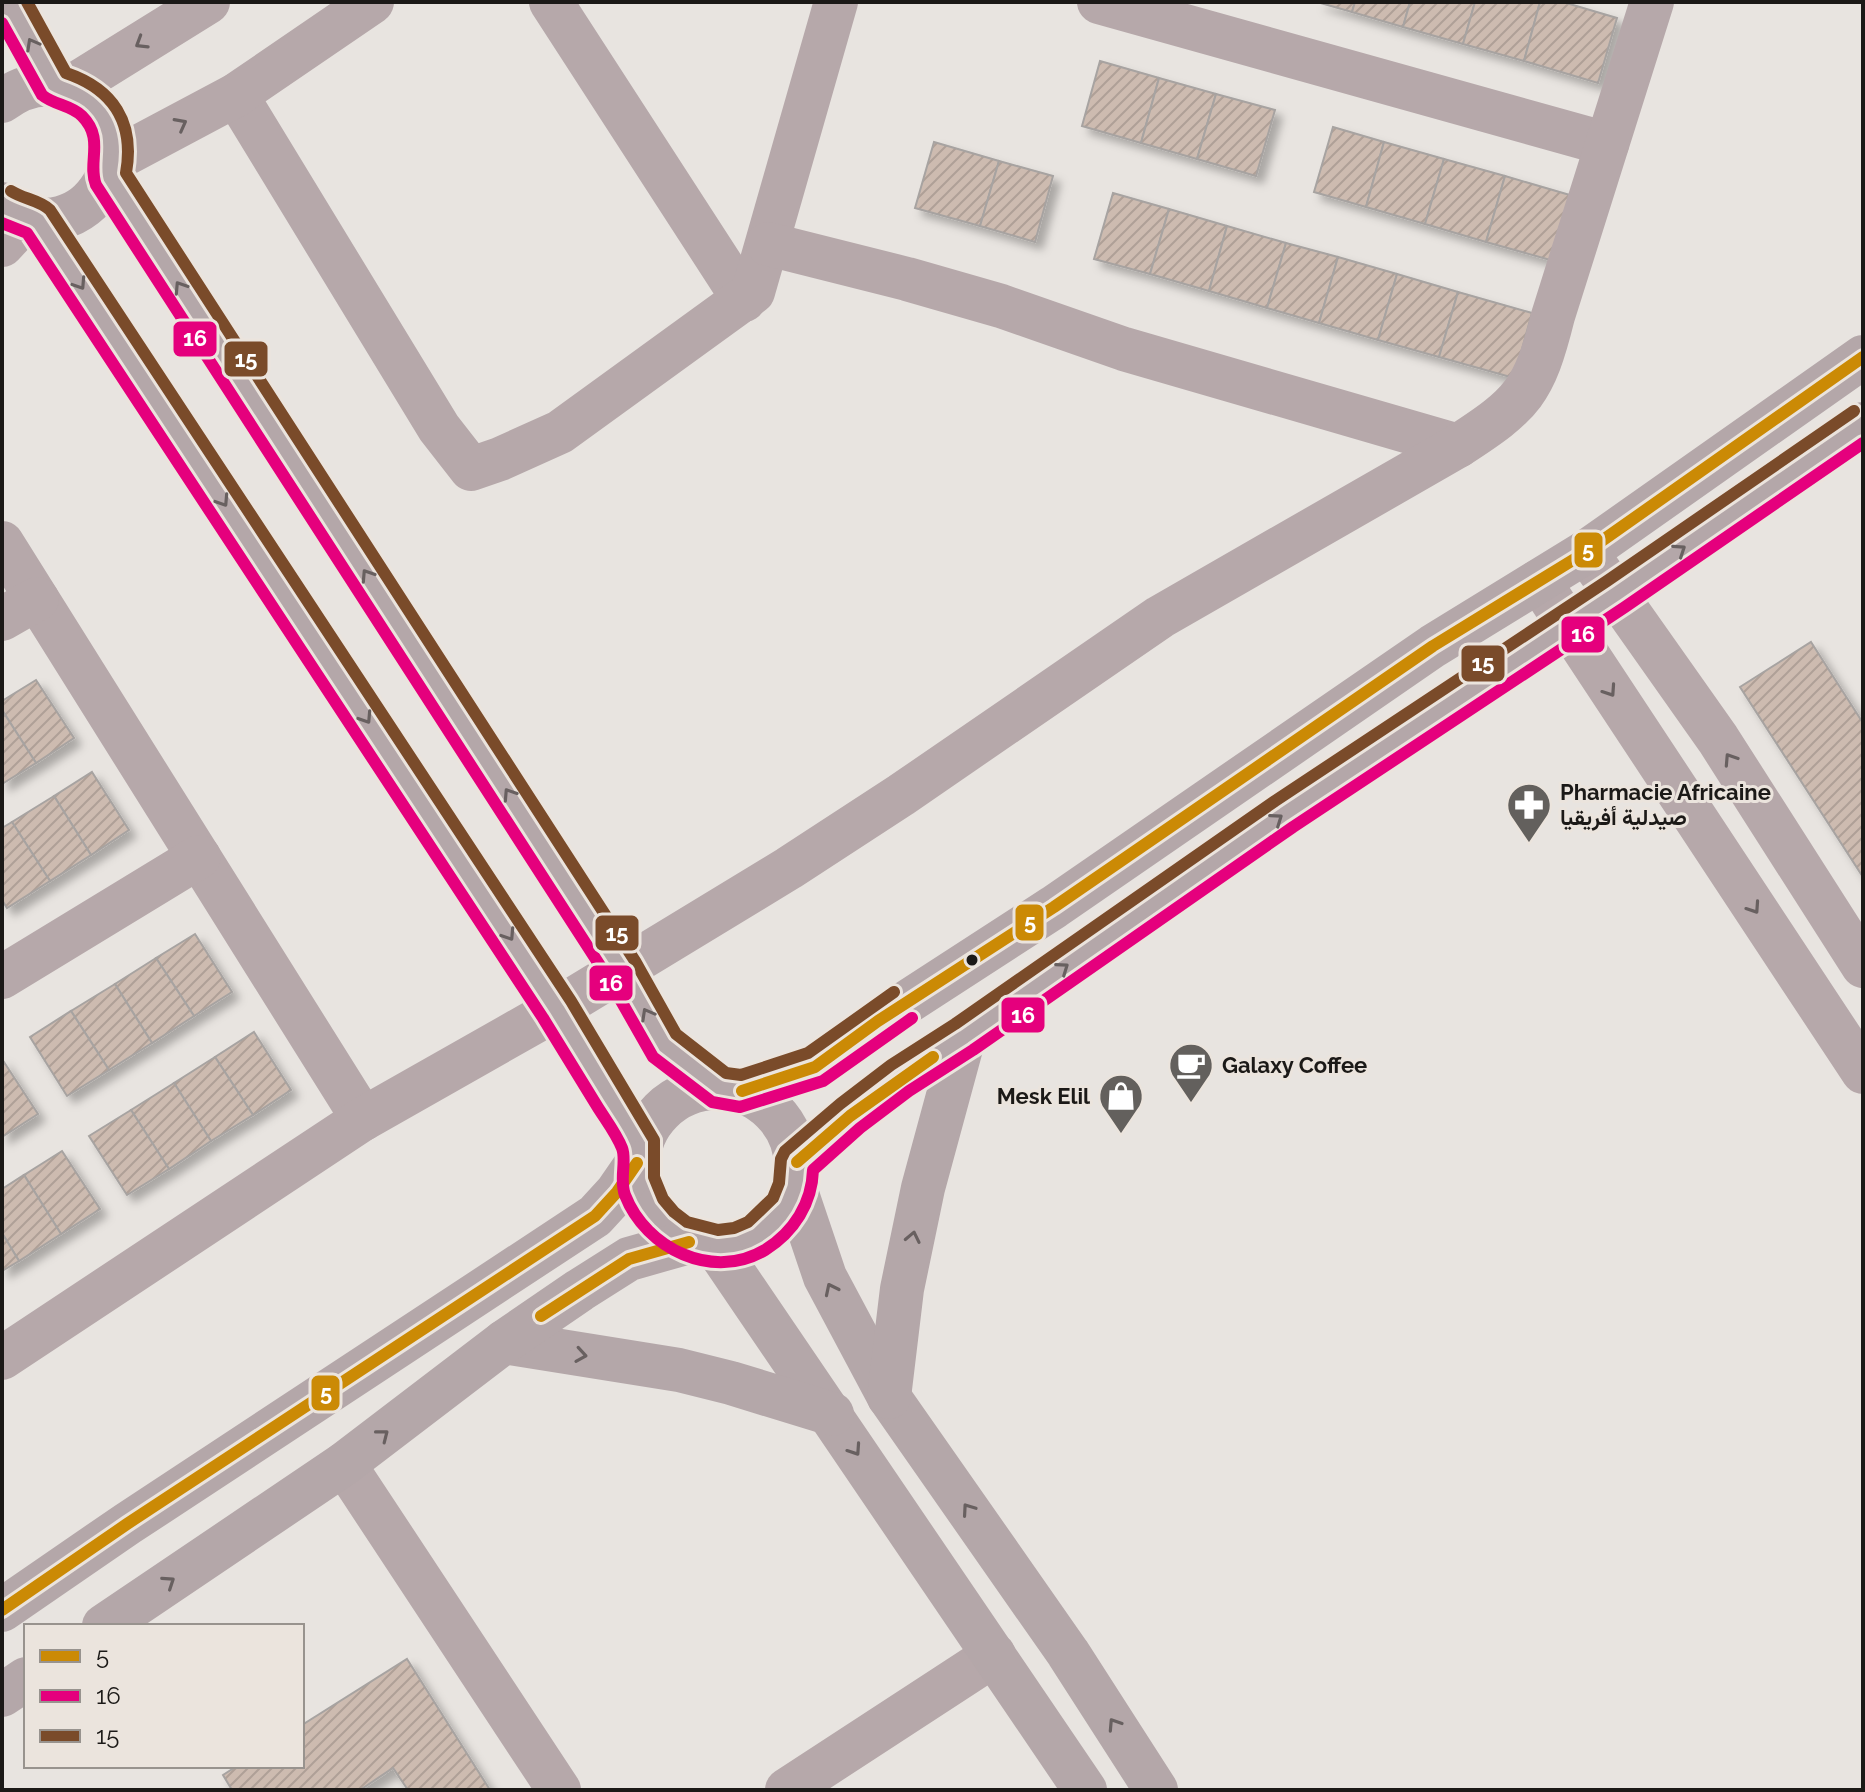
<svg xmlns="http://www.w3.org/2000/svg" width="1865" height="1792" font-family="Raleway,Vazirmatn,sans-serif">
  <defs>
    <pattern id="building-hatch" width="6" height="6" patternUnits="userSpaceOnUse" patternTransform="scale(2)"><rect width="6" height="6" fill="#cdbbb0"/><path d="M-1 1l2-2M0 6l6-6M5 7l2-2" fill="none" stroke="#afa097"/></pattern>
    <filter id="shadow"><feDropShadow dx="7" dy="7" stdDeviation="4" flood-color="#0004"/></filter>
  </defs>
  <rect width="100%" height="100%" fill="#e8e4e0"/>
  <!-- building -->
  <g fill="url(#building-hatch)" stroke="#a7a3a1" stroke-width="2" filter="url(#shadow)">
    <path d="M1317 2H1355L1352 12Z"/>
    <path d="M1355 2H1410L1403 27 1352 12Z"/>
    <path d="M1410 2H1475L1463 44 1403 27Z"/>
    <path d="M1475 2H1540L1524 61 1463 44Z"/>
    <path d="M1540 2H1563L1617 18 1598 83 1524 61Z"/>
    <path d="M1100 61 1159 78 1141 143 1082 126Z"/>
    <path d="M1159 78 1216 94 1197 159 1141 143Z"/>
    <path d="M1216 94 1275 110 1256 176 1197 159Z"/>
    <path d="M1333 127 1384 142 1366 207 1314 192Z"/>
    <path d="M934 142 999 161 980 226 915 208Z"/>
    <path d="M1384 142 1444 159 1425 224 1366 207Z"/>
    <path d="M1444 159 1505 176 1486 242 1425 224Z"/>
    <path d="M999 161 1053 176 1035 242 980 226Z"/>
    <path d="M1505 176 1580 198 1561 263 1486 242Z"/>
    <path d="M1113 193 1169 209 1150 274 1094 259Z"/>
    <path d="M1169 209 1227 226 1209 291 1150 274Z"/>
    <path d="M1227 226 1286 243 1267 308 1209 291Z"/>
    <path d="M1286 243 1338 257 1319 323 1267 308Z"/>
    <path d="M1338 257 1397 274 1378 340 1319 323Z"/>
    <path d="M1397 274 1458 292 1439 357 1378 340Z"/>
    <path d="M1458 292 1532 313 1514 378 1439 357Z"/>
    <path d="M1811 642 1863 723V877L1740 687Z"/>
    <path d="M36 680 74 738 36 763 2 710V701Z"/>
    <path d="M2 710 36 763 2 784Z"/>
    <path d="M92 772 129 830 91 855 54 796Z"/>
    <path d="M54 796 91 855 50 881 12 822Z"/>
    <path d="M12 822 50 881 7 908 2 900V828Z"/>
    <path d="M195 934 232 992 194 1016 156 958Z"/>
    <path d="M156 958 194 1016 152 1043 115 984Z"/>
    <path d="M115 984 152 1043 109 1070 71 1011Z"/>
    <path d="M71 1011 109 1070 67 1096 30 1037Z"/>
    <path d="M254 1032 291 1090 253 1115 215 1057Z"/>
    <path d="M215 1057 253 1115 211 1141 174 1083Z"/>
    <path d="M2 1059 38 1114 2 1137Z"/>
    <path d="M174 1083 211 1141 169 1169 131 1110Z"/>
    <path d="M131 1110 169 1169 127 1195 89 1136Z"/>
    <path d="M62 1151 100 1209 61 1234 24 1175Z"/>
    <path d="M24 1175 61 1234 19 1261 2 1233V1189Z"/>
    <path d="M2 1233 19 1261 2 1271Z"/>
    <path d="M407 1659 490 1790H408L393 1768 360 1790H232L223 1775 237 1766H302V1725Z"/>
  </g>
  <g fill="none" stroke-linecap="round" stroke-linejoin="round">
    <!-- street -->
    <g stroke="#b6a8aa" stroke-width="44">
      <path d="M551 2 744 300"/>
      <path d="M1099 2 1607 144"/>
      <path d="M68 89 208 2"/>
      <path d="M236 95 439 428 471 469 500 459 560 432 753 292 836 2"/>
      <path d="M112 161 236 95 372 2"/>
      <path d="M768 244 907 279 1001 306 1124 349 1458 446"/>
      <path d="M2 245 28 217"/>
      <path d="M2 543 363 1119"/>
      <path d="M1586 552 1718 739 1863 966"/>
      <path d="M1539 581 1863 1072"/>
      <path d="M2 619 37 599"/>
      <path d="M2 977 199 857"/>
      <path d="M2 1358 363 1119 557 1009 789 868 901 795 1160 617 1458 446C1523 404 1534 392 1553 316L1652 2"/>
      <path d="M344 1464 559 1790"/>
      <path d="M787 1790 994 1655"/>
    </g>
    <!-- secondary -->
    <g stroke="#b4a7a9" stroke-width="44">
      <path d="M9 2 55 85"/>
      <path d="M2 101C22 86 47 79 71 90 164 132 85 265 2 204"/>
      <path d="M109 176 622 970 664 1045 720 1088"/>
      <path d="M37 219 557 1009 640 1147"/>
      <circle cx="717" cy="1167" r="79"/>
      <path d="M742 1091 815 1067 878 1021 1054 907 1433 646 1586 552 1863 357"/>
      <path d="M797 1162 850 1116 900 1078 964 1037 1284 814 1616 594 1863 424"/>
      <path d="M795 1188 825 1277 889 1397 1068 1653 1156 1790"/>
      <path d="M716 1247 1085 1790"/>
      <path d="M504 1342 679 1370 731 1383 832 1414"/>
      <path d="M889 1397 902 1289 923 1188 964 1037"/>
      <path d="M2 1610 127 1524 595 1216 617 1192 637 1163"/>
      <path d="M104 1626 344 1464 504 1342 580 1290 629 1259 689 1242"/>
      <path d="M2 1695 26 1679"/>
    </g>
    <!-- bus-1 casing -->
    <g stroke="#ebe4dd" stroke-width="18">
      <g id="bus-1">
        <path d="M742 1091 815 1067 878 1021 1054 907 1433 646 1586 552 1863 357"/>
        <path d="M797 1162 850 1116 933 1057"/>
        <path d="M541 1316 629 1259 689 1242"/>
        <path d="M2 1610 127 1524 595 1216 617 1192 637 1163"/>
      </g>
    </g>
    <!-- bus-2 casing -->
    <g stroke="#ebe4dd" stroke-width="18">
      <g id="bus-2">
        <path d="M2 23 42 95C54 105 71 105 82 116 105 139 87 162 96 185L608 978 653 1057 712 1102 740 1107 823 1081 912 1018"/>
        <path d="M2 223 27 233 543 1018C561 1047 579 1077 597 1106 605 1119 616 1133 622 1148 627 1160 619 1180 625 1195 646 1249 713 1281 765 1250 794 1232 812 1203 813 1170L860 1128 909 1091 973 1050 1293 827 1625 607 1863 443"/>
      </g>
    </g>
    <!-- bus-3 casing -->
    <g stroke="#ebe4dd" stroke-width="18">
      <g id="bus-3">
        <path d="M27 2 66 73C113 89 135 122 126 173L635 961 676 1034 726 1073 741 1075 808 1053 894 992"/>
        <path d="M11 191C23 199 40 200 50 210L571 1001 654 1140V1177L663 1199 674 1212 687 1222 718 1230 734 1228 748 1222 773 1198 779 1183 781 1159 785 1151 840 1104 891 1065 955 1024 1275 801 1607 581 1854 411"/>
      </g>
    </g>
    <!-- bus-1 -->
    <use href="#bus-1" stroke="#cb8a05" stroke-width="12"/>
    <!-- bus-2 -->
    <use href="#bus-2" stroke="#e5007d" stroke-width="12"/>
    <!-- bus-3 -->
    <use href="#bus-3" stroke="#7a4b2a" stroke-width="12"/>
  </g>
  <!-- one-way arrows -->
  <defs><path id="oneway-chevron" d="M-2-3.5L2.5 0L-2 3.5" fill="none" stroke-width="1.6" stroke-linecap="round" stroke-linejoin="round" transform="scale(2)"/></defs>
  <g stroke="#686060">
    <use href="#oneway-chevron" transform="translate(141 43) rotate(148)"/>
    <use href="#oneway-chevron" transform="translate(32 44) rotate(-119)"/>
    <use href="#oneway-chevron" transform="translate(181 124) rotate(-28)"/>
    <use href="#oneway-chevron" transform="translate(80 284) rotate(57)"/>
    <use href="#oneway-chevron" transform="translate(180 287) rotate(-123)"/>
    <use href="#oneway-chevron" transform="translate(223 501) rotate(57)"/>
    <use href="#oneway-chevron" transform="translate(1680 550) rotate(-34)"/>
    <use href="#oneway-chevron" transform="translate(367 575) rotate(-123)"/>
    <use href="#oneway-chevron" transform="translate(1610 691) rotate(56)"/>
    <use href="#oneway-chevron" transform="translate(366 718) rotate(57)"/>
    <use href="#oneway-chevron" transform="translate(1730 759) rotate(-123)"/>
    <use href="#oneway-chevron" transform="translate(509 794) rotate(-123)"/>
    <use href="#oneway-chevron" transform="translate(1277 819) rotate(-35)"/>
    <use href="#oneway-chevron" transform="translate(1754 908) rotate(56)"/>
    <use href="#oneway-chevron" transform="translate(509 935) rotate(57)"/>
    <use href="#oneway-chevron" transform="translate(1063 968) rotate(-35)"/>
    <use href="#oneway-chevron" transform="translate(647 1014) rotate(-119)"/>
    <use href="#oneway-chevron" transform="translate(913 1237) rotate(-78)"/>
    <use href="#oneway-chevron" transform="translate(831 1289) rotate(-116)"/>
    <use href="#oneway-chevron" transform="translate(581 1355) rotate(9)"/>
    <use href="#oneway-chevron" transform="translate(383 1435) rotate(-38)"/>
    <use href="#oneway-chevron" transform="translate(855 1450) rotate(56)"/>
    <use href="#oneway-chevron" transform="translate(968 1509) rotate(-125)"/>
    <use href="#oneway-chevron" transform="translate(169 1582) rotate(-34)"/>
    <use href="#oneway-chevron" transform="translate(1114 1724) rotate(-123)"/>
  </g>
  <!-- icons -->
  <defs>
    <g id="pharmacy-pin" transform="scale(2.3)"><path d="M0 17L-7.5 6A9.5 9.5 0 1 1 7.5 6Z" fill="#63605d" stroke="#ebe4dd"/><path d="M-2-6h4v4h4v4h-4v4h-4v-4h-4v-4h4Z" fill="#fff"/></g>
    <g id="cafe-pin" transform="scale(2.3)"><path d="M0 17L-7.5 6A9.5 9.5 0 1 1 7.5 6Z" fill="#63605d" stroke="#ebe4dd"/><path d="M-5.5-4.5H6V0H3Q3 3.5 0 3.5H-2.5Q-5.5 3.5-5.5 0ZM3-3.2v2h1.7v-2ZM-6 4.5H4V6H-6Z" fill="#fff"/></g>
    <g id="shop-pin" transform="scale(2.3)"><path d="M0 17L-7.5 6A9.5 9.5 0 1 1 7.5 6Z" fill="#63605d" stroke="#ebe4dd"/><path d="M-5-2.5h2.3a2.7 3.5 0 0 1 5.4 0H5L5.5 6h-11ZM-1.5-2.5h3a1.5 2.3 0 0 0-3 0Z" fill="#fff"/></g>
  </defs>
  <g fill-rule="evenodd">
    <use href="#pharmacy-pin" x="1529" y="805"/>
    <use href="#cafe-pin" x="1191" y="1065"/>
    <use href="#shop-pin" x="1121" y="1096"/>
  </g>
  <!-- markers -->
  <circle fill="#1b1917" stroke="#ebe4dd" stroke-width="3" cx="972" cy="960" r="7"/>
  <g text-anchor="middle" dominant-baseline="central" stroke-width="6" stroke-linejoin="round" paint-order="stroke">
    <!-- poi labels -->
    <g font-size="22" font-weight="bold" fill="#1b1917" stroke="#ebe4dd" text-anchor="start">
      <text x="1560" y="792">Pharmacie Africaine<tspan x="1560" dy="25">صيدلية أفريقيا</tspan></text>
      <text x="1222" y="1065">Galaxy Coffee</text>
      <text x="1090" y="1096" text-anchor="end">Mesk Elil</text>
    </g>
  </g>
  <g stroke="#ebe4dd" stroke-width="3">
    <rect x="172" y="320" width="46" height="38" rx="8" fill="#e5007d"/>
    <rect x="223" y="340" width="46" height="38" rx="8" fill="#7a4b2a"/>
    <rect x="1573" y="531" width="31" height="38" rx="8" fill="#cb8a05"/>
    <rect x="1560" y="615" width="46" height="39" rx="8" fill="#e5007d"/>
    <rect x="1460" y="644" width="46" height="39" rx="8" fill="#7a4b2a"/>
    <rect x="1014" y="903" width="31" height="39" rx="8" fill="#cb8a05"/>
    <rect x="594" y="914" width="46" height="38" rx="8" fill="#7a4b2a"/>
    <rect x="588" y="964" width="46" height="38" rx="8" fill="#e5007d"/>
    <rect x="1000" y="996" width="46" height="38" rx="8" fill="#e5007d"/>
    <rect x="310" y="1374" width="31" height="38" rx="8" fill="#cb8a05"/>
  </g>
  <g font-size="22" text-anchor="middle" font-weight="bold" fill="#fff">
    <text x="195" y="346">16</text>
    <text x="246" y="367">15</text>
    <text x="1588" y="558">5</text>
    <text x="1583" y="642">16</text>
    <text x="1483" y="671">15</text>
    <text x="1030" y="930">5</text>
    <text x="617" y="941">15</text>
    <text x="611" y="991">16</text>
    <text x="1023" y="1023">16</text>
    <text x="326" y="1401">5</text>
  </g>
  <!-- border -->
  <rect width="1865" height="1792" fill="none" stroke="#1b1917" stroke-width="8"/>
  <!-- legend -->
  <rect x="24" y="1624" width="280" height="144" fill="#ebe4dd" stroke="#98938e" stroke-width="2"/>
  <rect x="40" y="1650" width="40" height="12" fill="#cb8a05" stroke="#98938e" stroke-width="2"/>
  <text x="96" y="1664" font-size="24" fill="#1b1917">5</text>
  <rect x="40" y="1690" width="40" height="12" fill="#e5007d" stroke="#98938e" stroke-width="2"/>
  <text x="96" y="1704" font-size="24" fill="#1b1917">16</text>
  <rect x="40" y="1730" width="40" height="12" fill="#7a4b2a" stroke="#98938e" stroke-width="2"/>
  <text x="96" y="1744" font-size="24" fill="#1b1917">15</text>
</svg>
